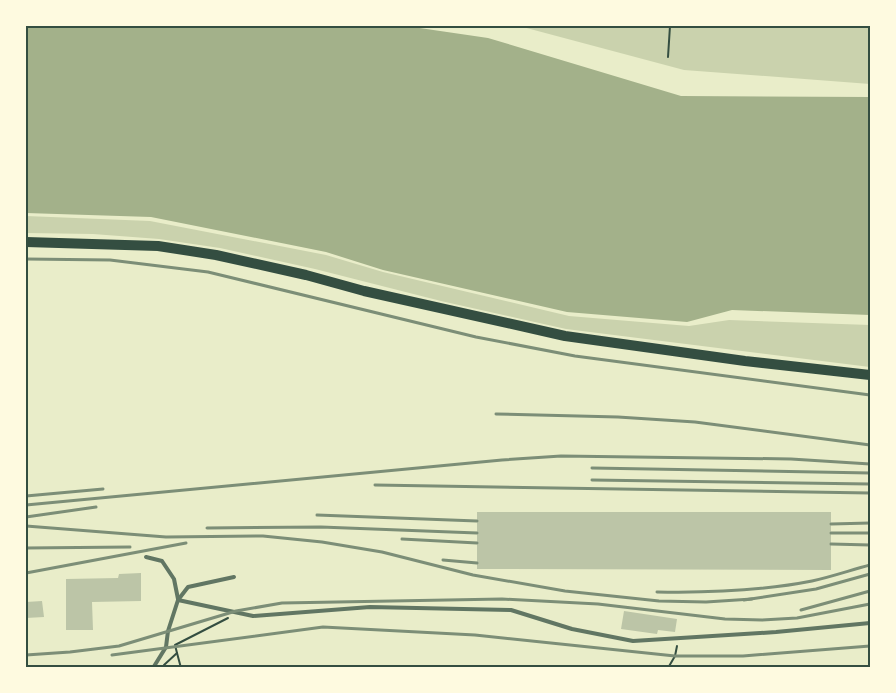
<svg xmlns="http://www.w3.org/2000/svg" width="896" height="693" font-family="Georgia,serif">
  <rect width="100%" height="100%" fill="#e9edc9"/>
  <!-- green -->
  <g fill="#cad2ad">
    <path d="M519 26H870V84L684 70Z"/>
    <path d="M26 216 150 221 326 255 383 272 569 316 689 326 729 320 870 325V367L566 329 441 301 315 269 220 248 159 239 93 234 26 233Z"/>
  </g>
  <!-- water -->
  <path fill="#a3b18a" d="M26 26H406L488 38 681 96 870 97V315L732 310 687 322 567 312 383 270 326 252 151 217 26 213Z"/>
  <!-- building -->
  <g fill="#bcc5a7">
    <path d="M477 512H831V570L477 569Z"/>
    <path d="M141 573V601L92 602 93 630H66V579L118 578 119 574Z"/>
    <path d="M42 601 44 617 26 618V602Z"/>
    <path d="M624 611 677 619 675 632 658 630 657 634 621 629Z"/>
  </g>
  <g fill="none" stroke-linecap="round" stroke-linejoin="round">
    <!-- path -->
    <g stroke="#344e41" stroke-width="2">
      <path d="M668 57 670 26"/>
      <path d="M177 653 181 668"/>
      <path d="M164 665 177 653 175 645 228 618"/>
      <path d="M668 668 675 656 677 646"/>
    </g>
    <!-- service -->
    <g stroke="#617663" stroke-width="4">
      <path d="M146 557 162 561 174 579 178 599"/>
      <path d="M178 600 253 616 370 607 511 610 572 629 633 641 776 632 870 623"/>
      <path d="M153 668 166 647 168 631 178 600 188 587 234 577"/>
    </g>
    <!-- secondary -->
    <path stroke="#344e41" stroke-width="10" d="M26 242 158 246 216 255 306 275 364 291 565 336 745 361 870 375"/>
    <!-- rail -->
    <g stroke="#7c8e77" stroke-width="3">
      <path d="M26 259 110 260 208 272 476 337 575 356 870 395"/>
      <path d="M496 414 618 417 695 422 870 445"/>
      <path d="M592 468 870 473"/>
      <path d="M592 480 870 484"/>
      <path d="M375 485 870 493"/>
      <path d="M26 496 103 489"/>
      <path d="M26 505 502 460 561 456 791 459 870 464"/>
      <path d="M317 515 477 521"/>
      <path d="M26 517 96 507"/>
      <path d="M831 524 870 523"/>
      <path d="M26 526 166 537 263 536 322 542 382 552 473 575 565 591 659 601 706 602 752 599"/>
      <path d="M207 528 321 527 477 533"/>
      <path d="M831 533H870"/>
      <path d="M402 539 477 543"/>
      <path d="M831 544 870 545"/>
      <path d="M26 548 130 547"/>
      <path d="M443 560 477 563"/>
      <path d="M26 573 186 543"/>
      <path d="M657 592C709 593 761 591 812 581 831 577 851 570 870 565"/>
      <path d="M744 600 816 589 870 574"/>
      <path d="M801 610 870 591"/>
      <path d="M26 655 70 652 119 646 236 611 282 603 502 599 598 604 725 619 762 620 797 618 870 604"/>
      <path d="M112 655 323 627 475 635 675 656H743L870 646"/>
    </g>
  </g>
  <!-- border -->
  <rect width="896" height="693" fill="none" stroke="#fefae0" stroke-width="54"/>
  <rect x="27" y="27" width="842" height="639" fill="none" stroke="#344e41" stroke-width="2"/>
</svg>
